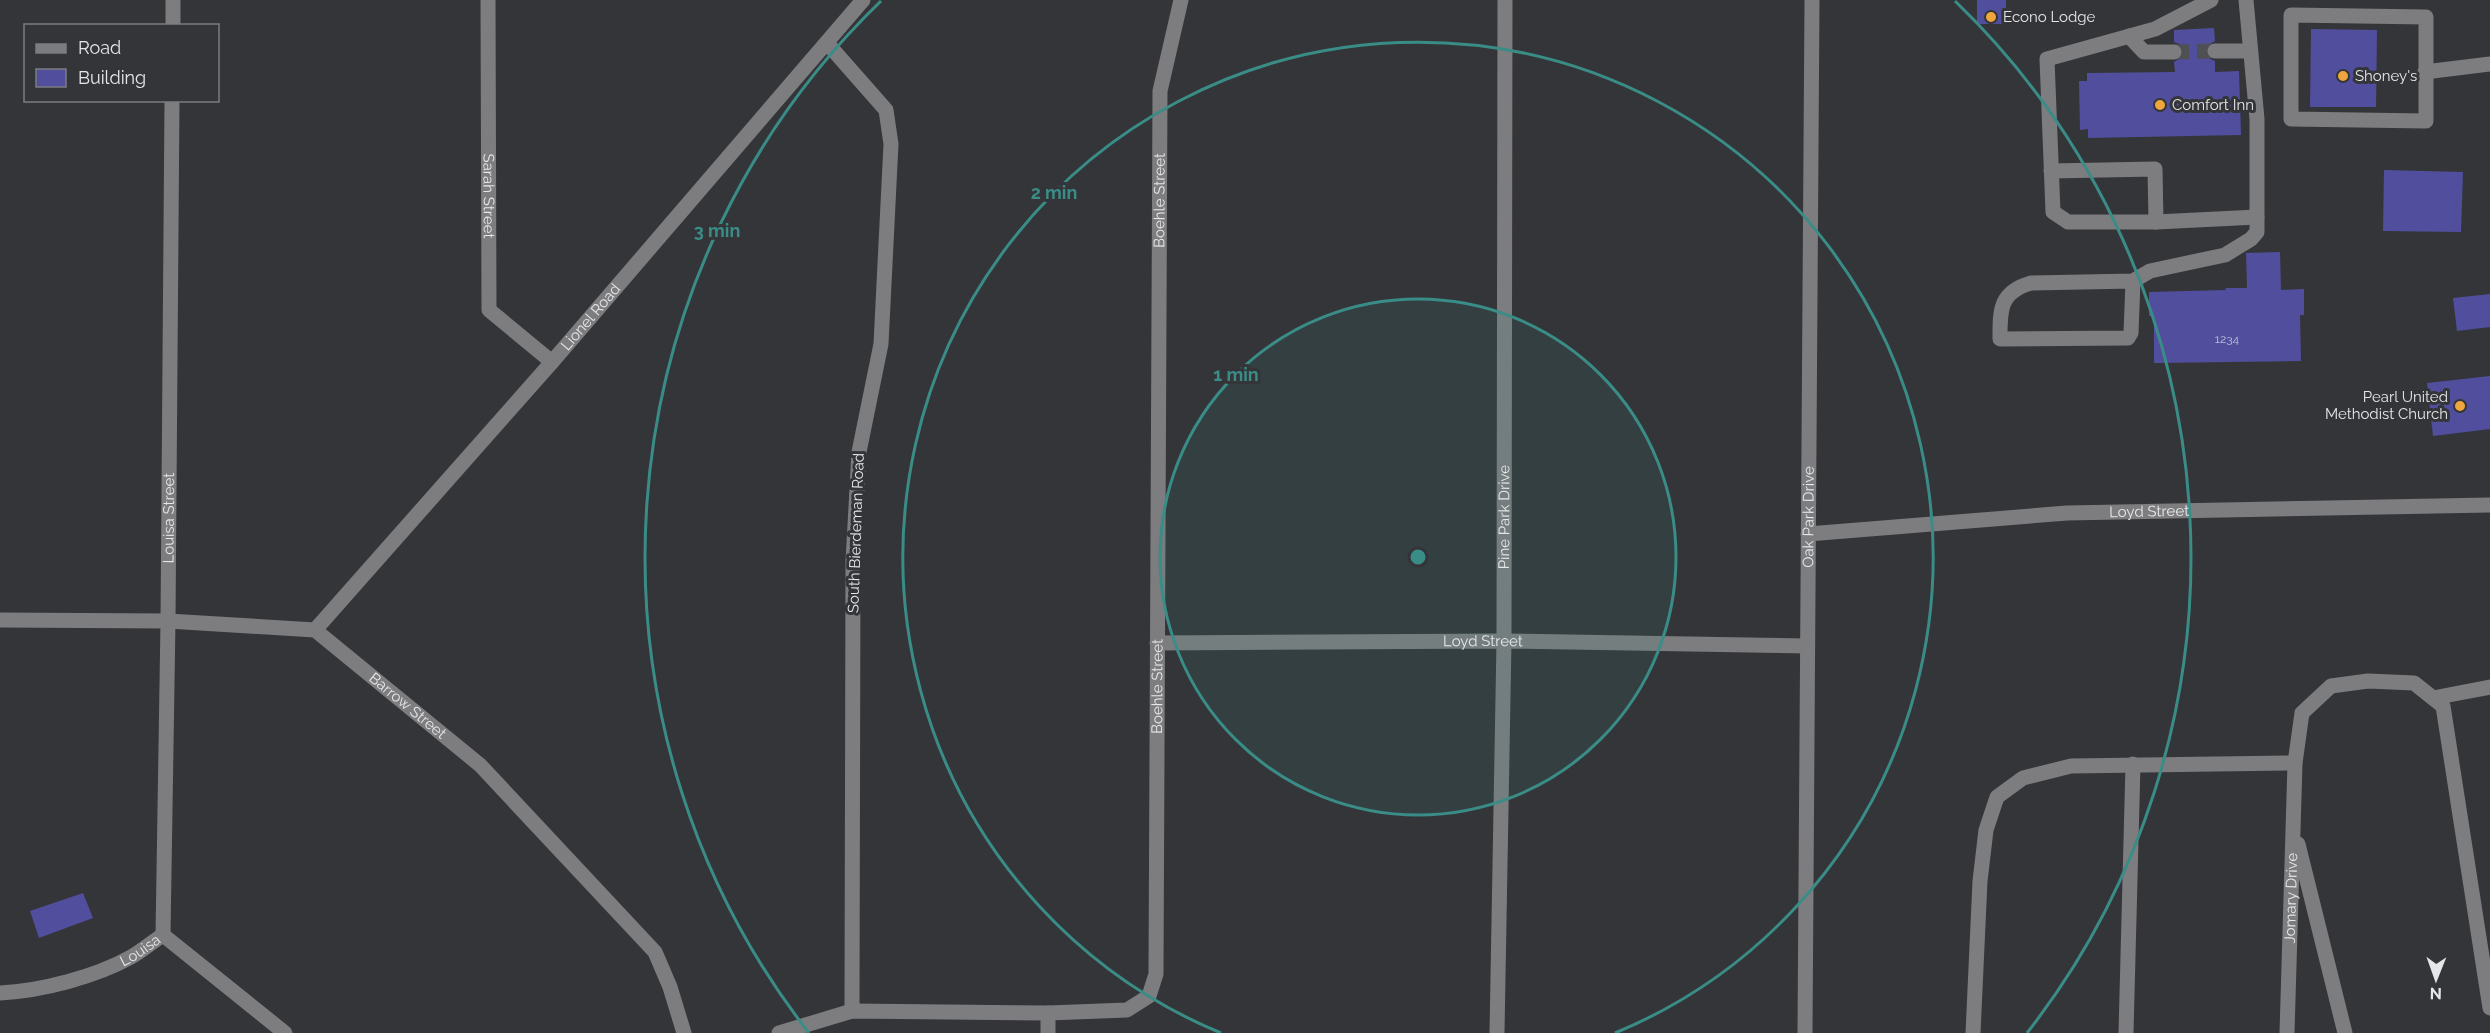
<svg xmlns="http://www.w3.org/2000/svg" width="2490" height="1033" font-family="Raleway,sans-serif">
  <rect width="100%" height="100%" fill="#343539"/>
  <!-- building -->
  <g fill="#514f9d">
    <rect x="1977" y="0" width="29" height="24"/>
    <path d="M2214 28 2215 41 2207 46 2205 52 2210 59 2215 61V72L2239 71 2241 135 2088 138V129L2080 130 2079 81H2087V73L2175 72 2174 62 2182 57 2184 51 2179 44 2174 42V30Z"/>
    <path d="M2311 29 2377 30 2376 107H2310Z"/>
    <path d="M2384 170 2463 172 2461 232 2383 231Z"/>
    <path d="M2280 252 2281 290 2304 289V315H2300L2301 361 2154 363V316H2149V292L2226 290 2225 288H2247L2246 253Z"/>
    <path d="M2490 294V327L2457 331 2453 298Z"/>
    <path d="M2490 376V429L2433 436 2427 383Z"/>
    <path d="M83 893 93 918 39 938 30 911Z"/>
  </g>
  <g fill="none" stroke-linecap="round" stroke-linejoin="round">
    <!-- minor-tunnel -->
    <path stroke="#4f5053" stroke-width="15" stroke-dasharray="15 8" stroke-linecap="butt" d="M2174 52 2215 51"/>
    <!-- minor -->
    <g stroke="#7d7d7f" stroke-width="15">
      <path id="s1" d="M488 0 489 310 552 362"/>
      <path d="M2211 0 2155 29 2047 59 2053 212 2068 222H2156L2257 217"/>
      <path d="M2291 15 2426 17V121L2291 119Z"/>
      <path d="M173 26V0"/>
      <path d="M2129 36 2144 52H2174"/>
      <path d="M827 43 886 110 891 144 881 344 859 452 853 562 852 1011"/>
      <path d="M2215 51H2249"/>
      <path d="M2425 72 2490 64"/>
      <path d="M2051 171 2155 169 2156 222"/>
      <path d="M2133 281 2131 333 2128 338 2000 339C2000 311 1999 292 2031 283L2133 281 2150 271 2225 255 2251 239 2257 232V119L2246 0"/>
      <path id="s2" d="M1808 534 2067 513 2490 505"/>
      <path id="s3" d="M0 620 168 621 315 630 480 765 655 952 670 987 684 1033"/>
      <path id="s4" d="M315 630 552 362 863 0"/>
      <path id="s5" d="M1157 643 1504 641 1807 646"/>
      <path d="M2433 698 2490 687"/>
      <path d="M2298 844 2345 1033"/>
      <path id="s6" d="M163 935 168 621 172 100"/>
      <path id="s7" d="M0 993C41 991 95 977 131 957 142 951 152 942 163 935L285 1033"/>
      <path d="M1048 1013V1033"/>
      <path id="s8" d="M779 1033 852 1011 1048 1013 1127 1010 1149 996 1156 974 1160 91 1181 0"/>
      <path id="s9" d="M1497 1033 1504 641 1505 0"/>
      <path id="s10" d="M1805 1033 1812 0"/>
      <path d="M1973 1033 1980 881 1986 830 1997 797 2023 778 2071 766 2295 763"/>
      <path d="M2126 1033 2133 764"/>
      <path id="s11" d="M2287 1033 2295 763 2302 713 2331 686 2368 681 2414 683 2443 706 2490 1008"/>
    </g>
  </g>
  <!-- distance rings -->
  <circle cx="1418" cy="557" r="258" fill="#3a8c86" fill-opacity=".12"/>
  <g fill="none" stroke="#3a8c86" stroke-width="3">
    <circle cx="1418" cy="557" r="258"/>
    <path d="M1221 1033A515 515 0 1 1 1615 1033"/>
    <path d="M809 1033A773 773 0 0 1 881 1M1955 1A773 773 0 0 1 2027 1033"/>
  </g>
  <!-- markers -->
  <g fill="#f0a63f" stroke="#343539" stroke-width="2">
    <circle cx="1991" cy="17" r="6"/>
    <circle cx="2343" cy="76" r="6"/>
    <circle cx="2160" cy="105" r="6"/>
    <circle cx="2460" cy="406" r="6"/>
  </g>
  <g text-anchor="middle" dominant-baseline="central" stroke-width="6" stroke-linejoin="round" paint-order="stroke">
    <!-- number labels -->
    <g font-size="12" fill="#c0c0d5">
      <text x="2227" y="339">1234</text>
    </g>
    <!-- poi labels -->
    <g font-size="15" fill="#e5e6e8" stroke="#343539" text-anchor="start">
      <text x="2003" y="17">Econo Lodge</text>
      <text x="2355" y="76">Shoney's</text>
      <text x="2172" y="105">Comfort Inn</text>
      <text x="2448" y="397" text-anchor="end">Pearl United<tspan x="2448" dy="17">Methodist Church</tspan></text>
    </g>
    <!-- street labels -->
    <g font-size="15" fill="#e5e6e8" stroke="#343539">
      <text stroke="none"><textPath href="#s1" startOffset="196">Sarah Street</textPath></text>
      <text stroke="none"><textPath href="#s8" startOffset="1174">Boehle Street</textPath></text>
      <text stroke="none"><textPath href="#s4" startOffset="417">Lionel Road</textPath></text>
      <text stroke="none"><textPath href="#s2" startOffset="342">Loyd Street</textPath></text>
      <text stroke="none"><textPath href="#s9" startOffset="516">Pine Park Drive</textPath></text>
      <text stroke="none"><textPath href="#s10" startOffset="516">Oak Park Drive</textPath></text>
      <text stroke="none"><textPath href="#s6" startOffset="417">Louisa Street</textPath></text>
      <text transform="translate(856 533) rotate(-88)">South Bierdeman Road</text>
      <text stroke="none"><textPath href="#s5" startOffset="326">Loyd Street</textPath></text>
      <text stroke="none"><textPath href="#s8" startOffset="688">Boehle Street</textPath></text>
      <text stroke="none"><textPath href="#s3" startOffset="435">Barrow Street</textPath></text>
      <text stroke="none"><textPath href="#s11" startOffset="135">Jomary Drive</textPath></text>
      <text stroke="none"><textPath href="#s7" startOffset="148">Louisa</textPath></text>
    </g>
  </g>
  <circle cx="1418" cy="557" r="9" fill="#3a8c86" stroke="#343539" stroke-width="3"/>
  <g font-size="18" text-anchor="middle" font-weight="bold" fill="#3a8c86" stroke="#343539" stroke-width="6" stroke-linejoin="round" paint-order="stroke">
    <text x="1054" y="199">2 min</text>
    <text x="717" y="237">3 min</text>
    <text x="1236" y="381">1 min</text>
  </g>
  <!-- legend -->
  <rect x="24" y="24" width="195" height="78" fill="#343539" stroke="#7b7c7f" stroke-width="1.5"/>
  <rect x="36" y="44" width="30" height="9" fill="#7d7d7f" stroke="#7b7c7f" stroke-width="1.5"/>
  <text x="78" y="54" font-size="18" fill="#e5e6e8">Road</text>
  <rect x="36" y="69" width="30" height="18" fill="#514f9d" stroke="#7b7c7f" stroke-width="1.5"/>
  <text x="78" y="84" font-size="18" fill="#e5e6e8">Building</text>
  <!-- north arrow -->
  <g transform="translate(2436 979) rotate(181)" stroke="#343539" stroke-width="4.5" paint-order="stroke">
  <path d="M0-4.5L10 22L0 15L-10 22Z" fill="#e5e6e8"/>
  <text y="-9" font-size="16" font-weight="bold" text-anchor="middle" fill="#e5e6e8">N</text>
  </g>
</svg>
